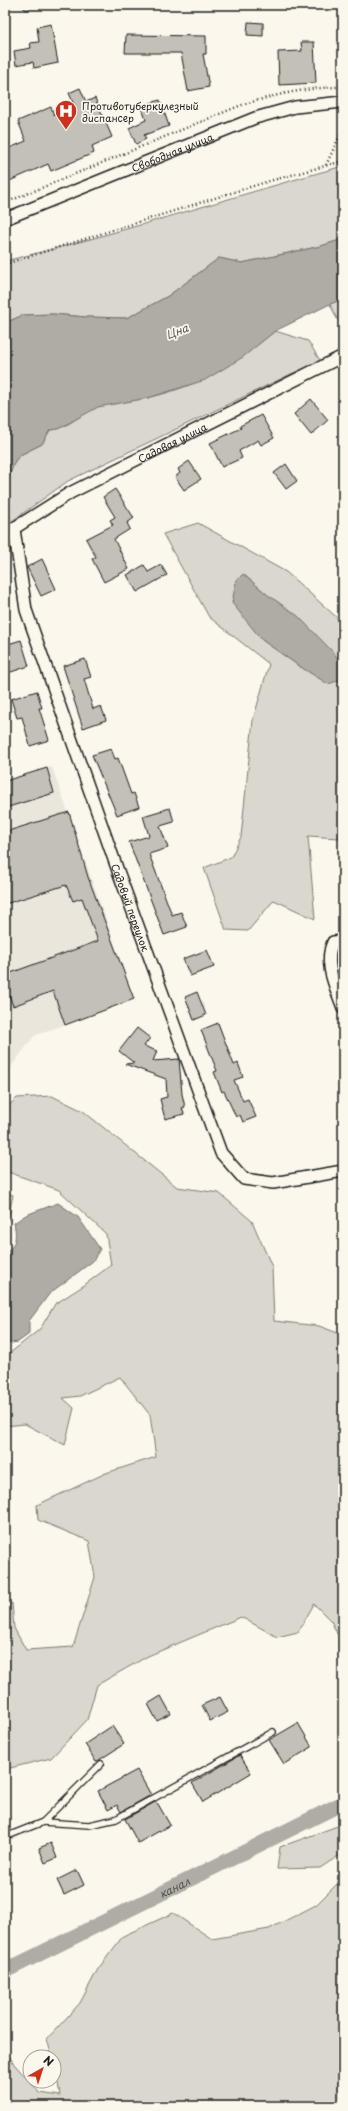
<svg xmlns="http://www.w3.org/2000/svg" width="348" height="2111" font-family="'Playpen Sans',sans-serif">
  <rect width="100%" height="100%" fill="#fbf7ec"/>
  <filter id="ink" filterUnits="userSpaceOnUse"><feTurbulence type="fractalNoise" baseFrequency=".025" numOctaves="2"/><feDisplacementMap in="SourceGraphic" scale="8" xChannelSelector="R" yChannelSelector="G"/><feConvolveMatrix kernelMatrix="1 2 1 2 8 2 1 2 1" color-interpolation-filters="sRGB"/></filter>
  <g filter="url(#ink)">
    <!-- built -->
    <path fill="#eae6dc" d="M52 767 134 999 34 1036 5 1075V781Z"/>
    <!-- green -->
    <g fill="#dad7ce" stroke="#7b7a75">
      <path d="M343 166V239L321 246 242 263 219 258 168 296 127 318 86 317 53 314 23 315 5 323V261C119 234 230 197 343 166Z"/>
      <path d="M343 299V323L337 319 330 304Z"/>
      <path d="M275 331 308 341 321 362 291 374 68 481 5 526V486L15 461 20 455 42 444 50 430C69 429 81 412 99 406 114 402 131 402 147 398 200 386 233 365 275 331Z"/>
      <path d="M198 523 286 572 343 623V665L332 651 243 574 262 640 299 666 328 683 343 679V796L339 838 308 836 315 919 274 900 248 931 226 930 204 868 231 857 241 837 253 720 269 664 209 617 163 534Z"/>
      <path d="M52 1096 83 1111 177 1187 219 1193 252 1221 272 1267 274 1321 319 1326 343 1335V1646L331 1621 314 1604 298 1632 277 1637 241 1617 148 1656 97 1685 87 1720 51 1758 10 1768 5 1774V1607L12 1603 14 1628 26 1650 73 1647 95 1577 89 1541 38 1520 37 1505 106 1473 156 1457 150 1415 120 1377 80 1396 63 1398 74 1408 65 1445 25 1424 5 1426V1357L40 1329 55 1304 83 1286 111 1265 106 1234 59 1190 5 1171V1109L17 1098Z"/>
      <path d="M5 1192 13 1195 8 1220 5 1223Z"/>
      <path d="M343 1824V1853L320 1868 277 1869 280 1847Z"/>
      <path d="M343 1878V2106H5V2049L14 2064 40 2093 60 2096 54 2057H52L47 2039 80 2003 98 1969 123 1936 173 1913 212 1939 269 1929 316 1905Z"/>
    </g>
    <!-- water -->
    <g fill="#afaca5" stroke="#74726e">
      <path d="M343 239V299L330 304 275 331 243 357 205 380 148 398 98 407 58 429 50 430 42 444 20 455 15 461 5 486V323L23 315 53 314 86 317 127 318 168 296 219 258 242 263 321 246Z"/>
      <path d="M243 574 268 595 298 616 332 651 343 665V679L328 684 299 666 262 640 232 603 236 581Z"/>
      <path d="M58 1203 78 1217 100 1249 93 1261 50 1293 29 1321V1334L18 1342 5 1344V1254C16 1245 17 1237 14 1223L26 1215Z"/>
    </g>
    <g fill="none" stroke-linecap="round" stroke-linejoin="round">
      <!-- canal -->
      <path stroke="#afaca5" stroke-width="15" id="s1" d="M5 1971 343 1803"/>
    </g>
    <!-- building -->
    <g fill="#c3c0b8" stroke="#1c1c1c">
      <path d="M248 22 263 23V36L247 35Z"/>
      <path d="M51 24 58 63 34 68 33 62 16 65 14 51 31 48 30 43 39 42 37 27Z"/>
      <path d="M126 35 206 36V54H203L209 87 188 91 181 53H125Z"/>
      <path d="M301 42H314L316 83 279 85 278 52 302 51Z"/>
      <path d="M80 88 86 102 95 98 112 137 92 146 94 153 51 171 48 164 5 183V150L26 141 18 121 51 107 54 115 75 107 69 93Z"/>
      <path d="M160 100 169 126 144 135 146 139 136 144 129 128 146 120 141 106Z"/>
      <path d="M311 399 328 420 311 435 294 414Z"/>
      <path d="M261 415 274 438 261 445 258 440 239 451 242 458 222 467 210 443 241 428 240 426Z"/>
      <path d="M189 461 201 479 184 490 175 477 180 473 178 469Z"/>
      <path d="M286 464 297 481 286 489 274 473Z"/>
      <path d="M115 489 134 518 127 523 130 529 114 539 129 569 104 582 92 559 96 557 86 539 113 525 110 520 115 517 103 497Z"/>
      <path d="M42 559 56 589 41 596 27 567Z"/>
      <path d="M144 565 148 572 161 565 167 575 137 592 127 575Z"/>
      <path d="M21 640 29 666 5 674V645Z"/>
      <path d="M85 659 91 677 84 679 93 709 101 706 106 720 83 728 63 666Z"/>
      <path d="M37 691 42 708H39L49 740 30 746 22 717 17 718 11 699Z"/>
      <path d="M111 749 115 759 118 758 131 794 134 793 139 807 117 815 92 755Z"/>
      <path d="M47 768 54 793 5 808V781Z"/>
      <path d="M170 808 174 822 160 826 168 848 149 854 172 915 181 912 187 927 164 935 129 842 149 836 143 816Z"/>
      <path d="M69 812 88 877 134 999 65 1025 53 991 13 1006 5 984V975L98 941 82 898 73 901 66 885 5 904V832Z"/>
      <path d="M207 950 214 967 190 976 183 959Z"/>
      <path d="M197 992 206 1015 194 1020 185 997Z"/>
      <path d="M218 1023 234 1065 238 1063 243 1077 234 1080 243 1101 248 1099 256 1117 243 1122 240 1115 236 1117 224 1091 222 1092 214 1072 217 1071 201 1030Z"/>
      <path d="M137 1028 150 1038 144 1046 157 1051 153 1061 179 1059 182 1094 185 1107 182 1108 184 1114 165 1119 160 1099 167 1097 166 1079 125 1064 134 1063 119 1051Z"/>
      <path d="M161 1696 171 1714 157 1721 148 1704Z"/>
      <path d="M220 1697 228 1712 210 1721 202 1705Z"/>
      <path d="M298 1723 312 1747 284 1764 269 1740Z"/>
      <path d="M112 1726 124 1744 96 1762 85 1744Z"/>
      <path d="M240 1755 251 1773 203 1802 192 1783Z"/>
      <path d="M137 1770 151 1795 121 1812 117 1805 108 1810 98 1791Z"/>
      <path d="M155 1802 158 1804 170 1825 138 1843 125 1819Z"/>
      <path d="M51 1843 57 1858 45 1863 39 1848Z"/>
      <path d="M77 1870 84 1885 64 1895 57 1880Z"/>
    </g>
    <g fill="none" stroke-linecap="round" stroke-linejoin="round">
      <!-- lane casing -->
      <g stroke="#1c1c1c" stroke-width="8">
        <g id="lane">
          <path d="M27 6 28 5"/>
          <path d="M101 1764 43 1822 89 1825 116 1819 273 1732"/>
          <path d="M5 1837 43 1822"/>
        </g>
      </g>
      <!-- street casing -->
      <g stroke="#1c1c1c" stroke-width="14">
        <g id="street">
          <path id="s2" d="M5 219 255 118 295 107 343 102"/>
          <path id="s3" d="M14 529 26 610 118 871 221 1153 244 1179 273 1183 343 1171"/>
          <path id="s4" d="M5 534 70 493 343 356"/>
          <path d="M343 941 333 942C323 963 336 988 343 1008"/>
        </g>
      </g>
      <!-- path -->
      <g stroke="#1c1c1c" stroke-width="2.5" stroke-dasharray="1 3" stroke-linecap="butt">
        <path d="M326 165 343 129"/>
        <path d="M5 203 239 106C273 95 308 87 343 87"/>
        <path d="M5 264 266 182 343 161"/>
      </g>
      <!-- lane -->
      <use href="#lane" stroke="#fbf7ec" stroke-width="5.5"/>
      <!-- street -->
      <use href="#street" stroke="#fbf7ec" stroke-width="11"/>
    </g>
  </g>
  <!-- icons -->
  <defs>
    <g id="hospital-pin" transform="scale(1.15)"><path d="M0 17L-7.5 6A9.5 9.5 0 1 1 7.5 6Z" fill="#c8321e" stroke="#fbf7ec"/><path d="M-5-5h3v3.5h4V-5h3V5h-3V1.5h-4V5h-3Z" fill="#fff"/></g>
  </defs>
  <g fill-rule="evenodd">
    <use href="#hospital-pin" x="66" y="111"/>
  </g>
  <g text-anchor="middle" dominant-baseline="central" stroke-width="3.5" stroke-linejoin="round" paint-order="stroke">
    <!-- poi labels -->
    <g font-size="10" fill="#1c1c1c" stroke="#fbf7ec" text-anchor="start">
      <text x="82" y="105">Противотуберкулезный<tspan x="82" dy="12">диспансер</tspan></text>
    </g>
    <!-- street labels -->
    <g font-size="10" fill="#1c1c1c" stroke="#fbf7ec">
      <text stroke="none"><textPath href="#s2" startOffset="180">Свободная улица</textPath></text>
      <text stroke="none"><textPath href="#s4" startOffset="191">Садовая улица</textPath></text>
      <text stroke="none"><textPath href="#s3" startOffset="397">Садовый переулок</textPath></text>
    </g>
    <!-- water labels -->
    <g font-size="11" font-style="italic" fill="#575653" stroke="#fbf7ec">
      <text transform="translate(177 331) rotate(-21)">Цна</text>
      <text stroke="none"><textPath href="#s1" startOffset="189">канал</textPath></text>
    </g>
  </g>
  <!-- margin -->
  <rect width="348" height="2111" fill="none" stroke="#fbf7ec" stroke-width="20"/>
  <rect x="10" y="10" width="328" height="2091" fill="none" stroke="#1c1c1c" stroke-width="1.5" filter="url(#ink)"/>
  <!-- north arrow -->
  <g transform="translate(42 2069) rotate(39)"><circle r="19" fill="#fbf7ec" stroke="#a29f99"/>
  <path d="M0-3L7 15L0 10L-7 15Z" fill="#c8321e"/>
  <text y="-6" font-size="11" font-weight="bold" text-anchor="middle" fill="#1c1c1c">N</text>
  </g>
</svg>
